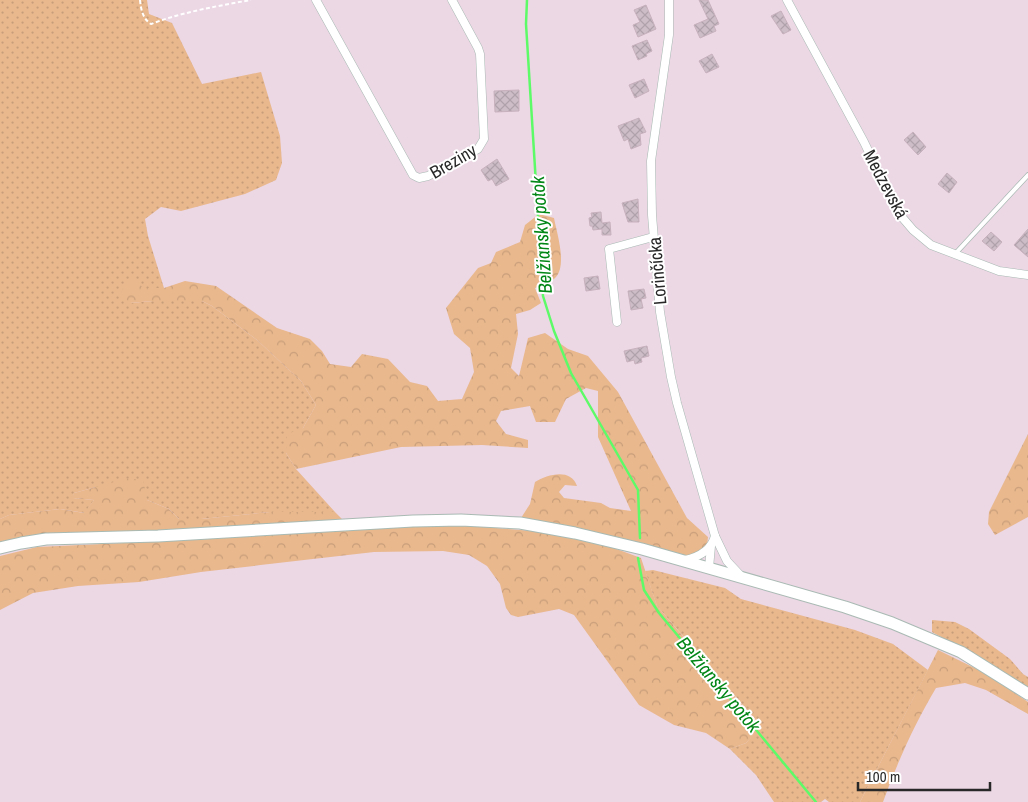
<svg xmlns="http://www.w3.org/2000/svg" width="1028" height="802" font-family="'Archivo Narrow',sans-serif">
  <defs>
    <pattern id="green-dots" width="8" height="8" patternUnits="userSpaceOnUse" patternTransform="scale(1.25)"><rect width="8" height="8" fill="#e9b88d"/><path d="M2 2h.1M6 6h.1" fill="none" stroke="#c89e7a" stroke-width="1.8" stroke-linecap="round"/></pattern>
    <pattern id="forest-crowns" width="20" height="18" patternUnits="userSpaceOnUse" patternTransform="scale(1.25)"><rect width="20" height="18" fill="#e9b88d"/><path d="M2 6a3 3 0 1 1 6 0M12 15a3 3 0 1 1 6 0" fill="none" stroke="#c89e7a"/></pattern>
    <pattern id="building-cross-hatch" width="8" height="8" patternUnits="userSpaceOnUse" patternTransform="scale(1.25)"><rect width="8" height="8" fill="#cdbdc7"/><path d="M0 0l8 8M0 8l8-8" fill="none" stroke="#b0a2ab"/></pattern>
  </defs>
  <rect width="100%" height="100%" fill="#ecd7e5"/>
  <!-- green -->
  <g fill="url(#green-dots)">
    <path d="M0 0H147L149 14 172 23 202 84 261 72 280 136 282 163 276 180 245 194 181 211 161 207 145 219 148 236 164 288H144L130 303 153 301H202L212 306 257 340 301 381 316 405 303 428 286 453 296 469 335 512H270L201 519H179L169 509 147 500 96 487 74 493 73 498 94 500 85 513 60 509 9 515 0 519Z"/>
    <path d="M653 570 725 588 741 599 855 630 893 644 928 670 860 802H829L825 799 821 802H774L756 775 730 749 746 743 761 726 657 606 645 571Z"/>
    <path d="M932 620 955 622 969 629 1010 659 1023 674 1028 677V689L992 665 932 632Z"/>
  </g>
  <!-- forest -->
  <g fill="url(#forest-crowns)">
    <path d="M539 214 554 218C557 234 567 264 556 277 551 283 542 286 535 288L541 303 530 310 516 314 518 334 511 368 519 376 528 338 545 333 568 349 588 356 618 392 687 518 708 537 707 546 694 555 683 557 521 518 530 504 535 482C548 474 571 468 577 486L565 485 559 492 564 498 601 503 610 508 631 511 598 437V391L586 388 566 399 555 422H536L530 406 501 411 496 421 506 434 528 440V448L482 445 401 447 296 469 286 453 287 434 303 428 316 405 301 381 257 340 212 306 202 301H153L130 303 120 295 124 286 132 279 144 288H164L185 281 216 286 277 328 310 339 322 351 330 364 351 367 362 354 388 359 410 382 427 386 438 401 462 399 474 372 470 348 454 334 446 308 478 268 491 263 496 252 520 242 525 225Z"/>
    <path d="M1028 434V517L995 535 988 524 989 512Z"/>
    <path d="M125 479H143L147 500 169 509 179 519H201L270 512H335L344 521 0 545V519L9 515 60 509 84 513 94 500 72 498 74 493Z"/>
    <path d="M461 525 544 532 611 547 641 558 657 606 761 727 746 743 730 749 706 733 674 725 639 705 574 615 559 609 518 617 511 615 506 608 500 584 487 566 469 555 443 551 374 552 201 572 139 582 78 586 33 593 0 610V556L37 547 210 539 352 529Z"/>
    <path d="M938 650 989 675 1028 702V714L986 690 965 683 936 688C915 723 897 763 883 802H860Z"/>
  </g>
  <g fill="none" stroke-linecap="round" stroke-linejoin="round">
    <!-- stream -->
    <g stroke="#5efb68" stroke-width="2.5">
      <path d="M527 0 526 24 543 296 554 331 571 373 638 490 640 538"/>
      <path d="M638 558 644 590 659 613 816 802"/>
    </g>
  </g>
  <!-- building -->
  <g fill="url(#building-cross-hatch)" stroke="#c7b1bd">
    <path d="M699 0H708L719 24 714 26 716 31 700 38 694 25 708 19Z"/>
    <path d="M646 5 656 29 638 37 633 25 640 22 634 10Z"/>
    <path d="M781 11 791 30 783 34 771 16Z"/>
    <path d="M647 40 652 51 646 54 647 56 638 60 632 46Z"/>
    <path d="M712 54 719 67 706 73 699 61Z"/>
    <path d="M644 79 649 91 635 98 629 85Z"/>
    <path d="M519 90V111L495 112 494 91Z"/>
    <path d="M639 118 646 132 640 134 641 145 631 149 628 139 624 141 618 126Z"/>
    <path d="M913 132 926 147 918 155 904 140Z"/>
    <path d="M497 159 509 179 496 186 492 179 488 181 481 170Z"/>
    <path d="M947 173 957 182 949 193 938 184Z"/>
    <path d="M638 199 639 222H628L622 203Z"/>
    <path d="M601 212 602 223 610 222 611 235H602V229L593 230 592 226H590L589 218 592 217 591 213Z"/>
    <path d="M1028 229V257L1014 245Z"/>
    <path d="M991 232 1002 242 994 251 982 241Z"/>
    <path d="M598 276 600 289 586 291 584 278Z"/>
    <path d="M644 289 646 298 641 299 643 308 631 310 628 291Z"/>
    <path d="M647 346 649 356 641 358 642 362 635 364 634 360 627 362 624 351Z"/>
  </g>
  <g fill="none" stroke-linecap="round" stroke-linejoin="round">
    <!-- service casing -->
    <g stroke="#a9bab3" stroke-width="5.5">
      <path id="service" d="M955 254 1028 175"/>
    </g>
    <!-- minor casing -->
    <g stroke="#a9bab3" stroke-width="9">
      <g id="minor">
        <path d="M316 0 413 175 419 178 428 176 478 149 484 139 480 54 478 48 452 0"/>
        <path d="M669 0V35L651 161 652 215 660 312 671 377 677 403 715 536 727 561 741 576"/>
        <path d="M787 0 864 142 890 196 901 216 913 230 931 245 999 271 1028 275"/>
        <path d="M617 322 609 249 653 237"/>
        <path d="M685 560C699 557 711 551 715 536"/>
        <path d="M709 568 711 546"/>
      </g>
    </g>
    <!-- secondary casing -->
    <g stroke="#a9bab3" stroke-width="13">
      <path id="secondary" d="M0 548 21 543 46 539 158 536 413 521 461 520 520 523 575 533 642 549 845 607 892 623 961 652 1028 694"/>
    </g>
    <!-- path -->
    <path stroke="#fff" stroke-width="2" stroke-dasharray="4 2.5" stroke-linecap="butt" d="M140 0C141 10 143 19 151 24 183 12 217 6 251 0"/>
    <!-- service -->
    <use href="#service" stroke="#fff" stroke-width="4"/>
    <!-- minor -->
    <use href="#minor" stroke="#fff" stroke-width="8"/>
    <!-- secondary -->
    <use href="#secondary" stroke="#fff" stroke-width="11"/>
  </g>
  <g text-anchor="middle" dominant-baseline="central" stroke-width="4" stroke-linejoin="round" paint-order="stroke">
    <!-- street labels -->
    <g font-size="18" fill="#282828" stroke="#fff">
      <text transform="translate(453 161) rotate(-30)">Breziny</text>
      <text transform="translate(886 184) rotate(62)">Medzevská</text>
      <text transform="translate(657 271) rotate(-95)">Lorinčícka</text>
    </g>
    <!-- water labels -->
    <g font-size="19" font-style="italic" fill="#038717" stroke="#fff">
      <text transform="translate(541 235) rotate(-94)">Belžiansky potok</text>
      <text transform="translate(719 684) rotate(50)">Belžiansky potok</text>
    </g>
  </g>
  <!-- scale -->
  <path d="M858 782v8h132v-8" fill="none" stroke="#282828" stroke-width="2.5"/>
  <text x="866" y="782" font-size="15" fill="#282828" stroke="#ffffff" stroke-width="4" paint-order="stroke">100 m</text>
</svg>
